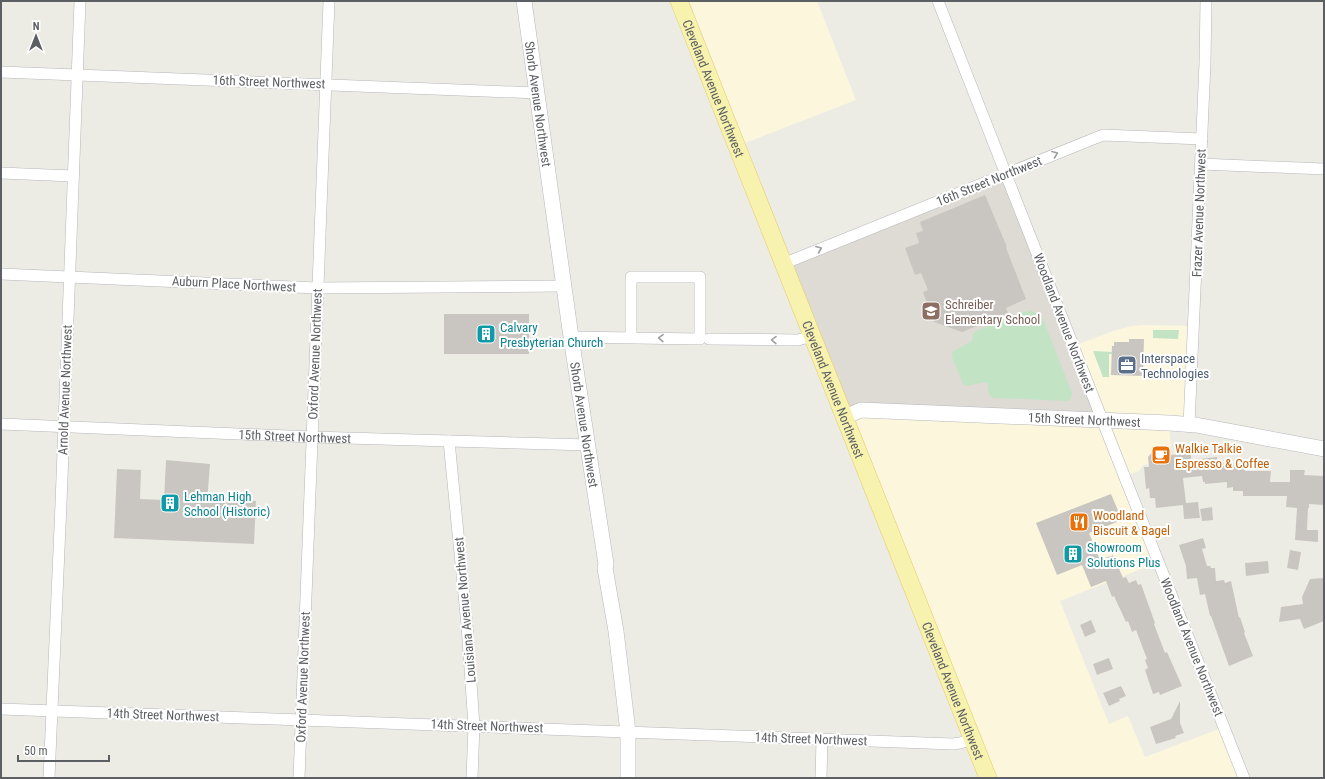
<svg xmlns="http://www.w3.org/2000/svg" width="1325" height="779" font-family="'Roboto Condensed',sans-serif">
  <rect width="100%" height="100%" fill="#edece4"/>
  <!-- commercial -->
  <g fill="#fbf6dc">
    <path d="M689 1H817L856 100 745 143Z"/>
    <path d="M1143 325 1194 326 1189 425 1169 423 1172 462 1143 465 1139 471 1125 476 1159 562 1060 601 1109 724 1128 716 1145 757 1224 727 1244 778H988L845 417 1074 346 1113 331 1132 326Z"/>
  </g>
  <!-- education -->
  <path fill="#dddbd3" d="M1006 174 1102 420 845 417 783 264Z"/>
  <!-- green -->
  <g fill="#c3e3c5">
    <path d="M1031 311 1040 314 1043 319 1072 393 1071 399 1068 401 995 398 991 397 988 391V384L985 382 967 386 963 384 952 357V352L972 341 973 334 976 331C993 324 1012 313 1031 311Z"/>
    <path d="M1153 330H1179L1178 339 1153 338Z"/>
    <path d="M1093 351 1112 352V354H1109V377H1103Z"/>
  </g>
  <!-- building -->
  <g fill="#c9c6c1">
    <path d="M985 195 1007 247 1006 248 1026 299 1006 308 1008 313 962 332 934 322 923 292 928 290 921 273 915 275 905 248 919 243 916 233 923 231 920 222Z"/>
    <rect x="444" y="314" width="85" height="40"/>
    <path d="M1129 339H1144L1143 376 1111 375 1112 346H1114V342H1129Z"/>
    <path d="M1168 448 1169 451H1171V455L1191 453V460L1217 457 1218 463H1245V471H1271L1270 482H1290V470H1305L1304 475 1324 476V505L1309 504V508H1308L1307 530H1318V542L1295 540 1297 508 1286 507 1287 496H1243V491H1233V487L1227 488V482L1205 484V482H1203L1202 476 1183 478 1186 503 1198 502 1200 518 1184 519 1183 505 1156 508 1155 498H1150L1149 488 1146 489 1144 467H1149L1148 457 1155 449Z"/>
    <path d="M166 460 210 464 207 502 241 503V499L256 501 254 544 114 538 117 469 141 470 140 499 164 500Z"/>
    <path d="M1111 494 1122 520 1089 533 1100 560 1113 555 1123 578 1126 577 1129 583 1136 580 1138 585 1141 584 1155 623 1154 624 1165 653 1167 652 1182 686 1160 695 1159 692 1153 694 1145 670 1148 668 1145 660 1147 659 1136 630 1132 632 1128 621 1126 622 1114 596 1112 597 1106 581 1091 587 1082 565 1057 575 1036 523Z"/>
    <path d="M1212 507 1213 520 1202 521 1200 509Z"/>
    <path d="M1203 538 1206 548 1202 549 1207 566H1210L1211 568H1215L1216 581 1224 580 1225 583 1231 581 1239 618 1240 617 1245 632 1244 633 1253 656 1229 666 1211 616H1210L1205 594 1200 595 1197 578 1187 579 1186 566 1179 545Z"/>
    <path d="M1290 550 1301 552 1298 570 1287 568Z"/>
    <path d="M1268 561 1269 573 1246 576 1245 563Z"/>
    <path d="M1324 578V621L1304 629 1300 619 1279 622 1281 607 1303 604 1302 597 1310 579Z"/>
    <path d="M1091 620 1096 632 1085 637 1080 625Z"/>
    <path d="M1109 658 1113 669 1097 675 1093 664Z"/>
    <path d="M1121 686 1126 696 1119 699 1120 701 1109 706 1103 693Z"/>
    <path d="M1180 701V723L1184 733 1175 736 1176 738 1156 744 1150 727 1171 719Z"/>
  </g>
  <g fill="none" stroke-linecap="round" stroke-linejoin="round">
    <!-- street casing -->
    <g stroke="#b5b6ba" stroke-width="12">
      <g id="street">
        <path d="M938 1 1114 450 1244 778"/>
        <path d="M1 72 537 93"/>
        <path d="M1201 164 1324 169"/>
        <path d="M1 173 73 176"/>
        <path d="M783 264 1103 135 1202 139"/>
        <path d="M1 274 317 288 564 286"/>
        <path d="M571 337 700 339V277H631V338"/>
        <path d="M709 339 798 340 812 336"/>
        <path id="s1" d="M1 424 312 437 589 445"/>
        <path d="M1189 425 1205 63 1206 1"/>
        <path d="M449 441 467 625 474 726 472 778"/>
        <path d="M1 709 953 744 960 743 972 739"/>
        <path d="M49 778 61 504 80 1"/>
        <path d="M299 778 329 1"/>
        <path d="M821 778 822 740"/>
      </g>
    </g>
    <!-- secondary casing -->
    <g stroke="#b6b8bd" stroke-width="16">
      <g id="secondary">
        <path id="s2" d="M524 1 571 337 606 564 605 568 616 631 628 732V778"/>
        <path id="s3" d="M845 417 861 410 1169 423 1196 425 1324 449"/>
      </g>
    </g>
    <!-- primary casing -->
    <g stroke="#e5cb66" stroke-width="18">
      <g id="primary">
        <path id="s4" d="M679 1 988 778"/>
      </g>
    </g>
    <!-- street -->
    <use href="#street" stroke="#fff" stroke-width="11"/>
    <!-- secondary -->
    <use href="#secondary" stroke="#fff" stroke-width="15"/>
    <!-- primary -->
    <use href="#primary" stroke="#f8f2af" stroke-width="17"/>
  </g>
  <!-- one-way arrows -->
  <defs><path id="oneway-chevron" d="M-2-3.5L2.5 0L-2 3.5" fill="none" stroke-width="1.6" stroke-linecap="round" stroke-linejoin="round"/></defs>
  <g stroke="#9d9fa1">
    <use href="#oneway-chevron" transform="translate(1055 154) rotate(-22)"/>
    <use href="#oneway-chevron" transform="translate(819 249) rotate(-22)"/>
    <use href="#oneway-chevron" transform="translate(661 338) rotate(-179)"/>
    <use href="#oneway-chevron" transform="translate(774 340) rotate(-179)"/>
  </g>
  <!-- icons -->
  <defs>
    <g id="school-square" transform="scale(1)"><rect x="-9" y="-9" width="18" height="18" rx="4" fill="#8d6e63" stroke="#fff"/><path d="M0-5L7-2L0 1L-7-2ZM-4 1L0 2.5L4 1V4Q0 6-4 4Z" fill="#fff"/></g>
    <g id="building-square" transform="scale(1)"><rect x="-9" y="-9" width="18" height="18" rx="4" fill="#0f9aa8" stroke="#fff"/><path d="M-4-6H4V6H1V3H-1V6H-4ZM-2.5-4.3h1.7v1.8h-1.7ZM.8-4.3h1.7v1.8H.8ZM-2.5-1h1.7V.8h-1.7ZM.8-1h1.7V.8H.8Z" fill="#fff"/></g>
    <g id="office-square" transform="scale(1)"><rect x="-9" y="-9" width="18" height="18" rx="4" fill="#5c6f8a" stroke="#fff"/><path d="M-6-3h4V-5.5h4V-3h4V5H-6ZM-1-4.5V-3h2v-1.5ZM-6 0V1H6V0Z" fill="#fff"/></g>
    <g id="cafe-square" transform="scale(1)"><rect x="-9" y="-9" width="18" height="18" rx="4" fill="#e8710a" stroke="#fff"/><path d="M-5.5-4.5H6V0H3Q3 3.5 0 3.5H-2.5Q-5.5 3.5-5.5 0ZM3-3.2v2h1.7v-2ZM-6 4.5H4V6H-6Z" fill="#fff"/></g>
    <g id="restaurant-square" transform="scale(1)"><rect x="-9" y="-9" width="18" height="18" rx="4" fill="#e8710a" stroke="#fff"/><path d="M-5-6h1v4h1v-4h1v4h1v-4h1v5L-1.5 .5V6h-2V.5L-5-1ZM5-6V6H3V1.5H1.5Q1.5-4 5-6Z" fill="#fff"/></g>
  </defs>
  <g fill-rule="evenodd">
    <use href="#school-square" x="931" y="311"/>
    <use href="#building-square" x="486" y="334"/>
    <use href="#office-square" x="1127" y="365"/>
    <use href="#cafe-square" x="1161" y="455"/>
    <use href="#building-square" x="170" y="503"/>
    <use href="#restaurant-square" x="1079" y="522"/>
    <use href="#building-square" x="1073" y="554"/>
  </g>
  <g text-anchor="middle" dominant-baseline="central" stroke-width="4" stroke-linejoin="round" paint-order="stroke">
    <!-- street labels -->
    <g font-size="13" fill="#5c5f63" stroke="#fff">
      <text transform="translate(269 82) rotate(2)">16th Street Northwest</text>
      <text stroke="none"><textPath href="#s4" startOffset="94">Cleveland Avenue Northwest</textPath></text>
      <text stroke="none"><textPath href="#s2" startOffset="104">Shorb Avenue Northwest</textPath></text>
      <text transform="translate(989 181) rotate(-22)">16th Street Northwest</text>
      <text transform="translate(1199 213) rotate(-88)">Frazer Avenue Northwest</text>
      <text transform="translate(234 284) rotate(3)">Auburn Place Northwest</text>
      <text transform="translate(1064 323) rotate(69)">Woodland Avenue Northwest</text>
      <text transform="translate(315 354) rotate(-88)">Oxford Avenue Northwest</text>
      <text stroke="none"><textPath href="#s4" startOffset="418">Cleveland Avenue Northwest</textPath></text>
      <text transform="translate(65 390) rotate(-88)">Arnold Avenue Northwest</text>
      <text stroke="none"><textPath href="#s3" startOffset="241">15th Street Northwest</textPath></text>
      <text stroke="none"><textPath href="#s2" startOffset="428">Shorb Avenue Northwest</textPath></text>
      <text stroke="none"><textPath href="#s1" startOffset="294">15th Street Northwest</textPath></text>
      <text transform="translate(465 610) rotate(-95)">Louisiana Avenue Northwest</text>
      <text transform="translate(1192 647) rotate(68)">Woodland Avenue Northwest</text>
      <text transform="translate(303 677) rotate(-88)">Oxford Avenue Northwest</text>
      <text stroke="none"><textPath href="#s4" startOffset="742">Cleveland Avenue Northwest</textPath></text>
      <text transform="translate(163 715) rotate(2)">14th Street Northwest</text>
      <text transform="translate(487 726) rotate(2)">14th Street Northwest</text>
      <text transform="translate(811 739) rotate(2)">14th Street Northwest</text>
    </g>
    <!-- education labels -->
    <g font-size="13" fill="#785e54" stroke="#fff" text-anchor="start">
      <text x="945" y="304">Schreiber<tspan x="945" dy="15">Elementary School</tspan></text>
    </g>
    <!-- culture labels -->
    <g font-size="13" fill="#0d838f" stroke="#fff" text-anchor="start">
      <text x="500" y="327">Calvary<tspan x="500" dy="15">Presbyterian Church</tspan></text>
      <text x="184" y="496">Lehman High<tspan x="184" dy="15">School (Historic)</tspan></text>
      <text x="1087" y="547">Showroom<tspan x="1087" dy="15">Solutions Plus</tspan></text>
    </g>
    <!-- service labels -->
    <g font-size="13" fill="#4e5e75" stroke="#fff" text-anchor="start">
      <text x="1141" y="358">Interspace<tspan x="1141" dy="15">Technologies</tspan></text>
    </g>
    <!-- food labels -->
    <g font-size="13" fill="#c56008" stroke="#fff" text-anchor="start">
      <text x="1175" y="448">Walkie Talkie<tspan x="1175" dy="15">Espresso &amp; Coffee</tspan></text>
      <text x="1093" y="515">Woodland<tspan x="1093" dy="15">Biscuit &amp; Bagel</tspan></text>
    </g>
  </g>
  <!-- border -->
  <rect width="1325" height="779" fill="none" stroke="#5c5f63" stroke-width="4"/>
  <!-- north arrow -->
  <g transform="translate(36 36)" stroke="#ffffff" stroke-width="3" paint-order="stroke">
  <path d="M0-3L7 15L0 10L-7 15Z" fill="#5c5f63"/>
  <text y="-6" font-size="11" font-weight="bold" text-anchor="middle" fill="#5c5f63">N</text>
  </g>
  <!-- scale -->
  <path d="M18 755v6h91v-6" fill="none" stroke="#5c5f63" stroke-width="2"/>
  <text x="24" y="755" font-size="12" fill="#5c5f63" stroke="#ffffff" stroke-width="3" paint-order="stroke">50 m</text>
</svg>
